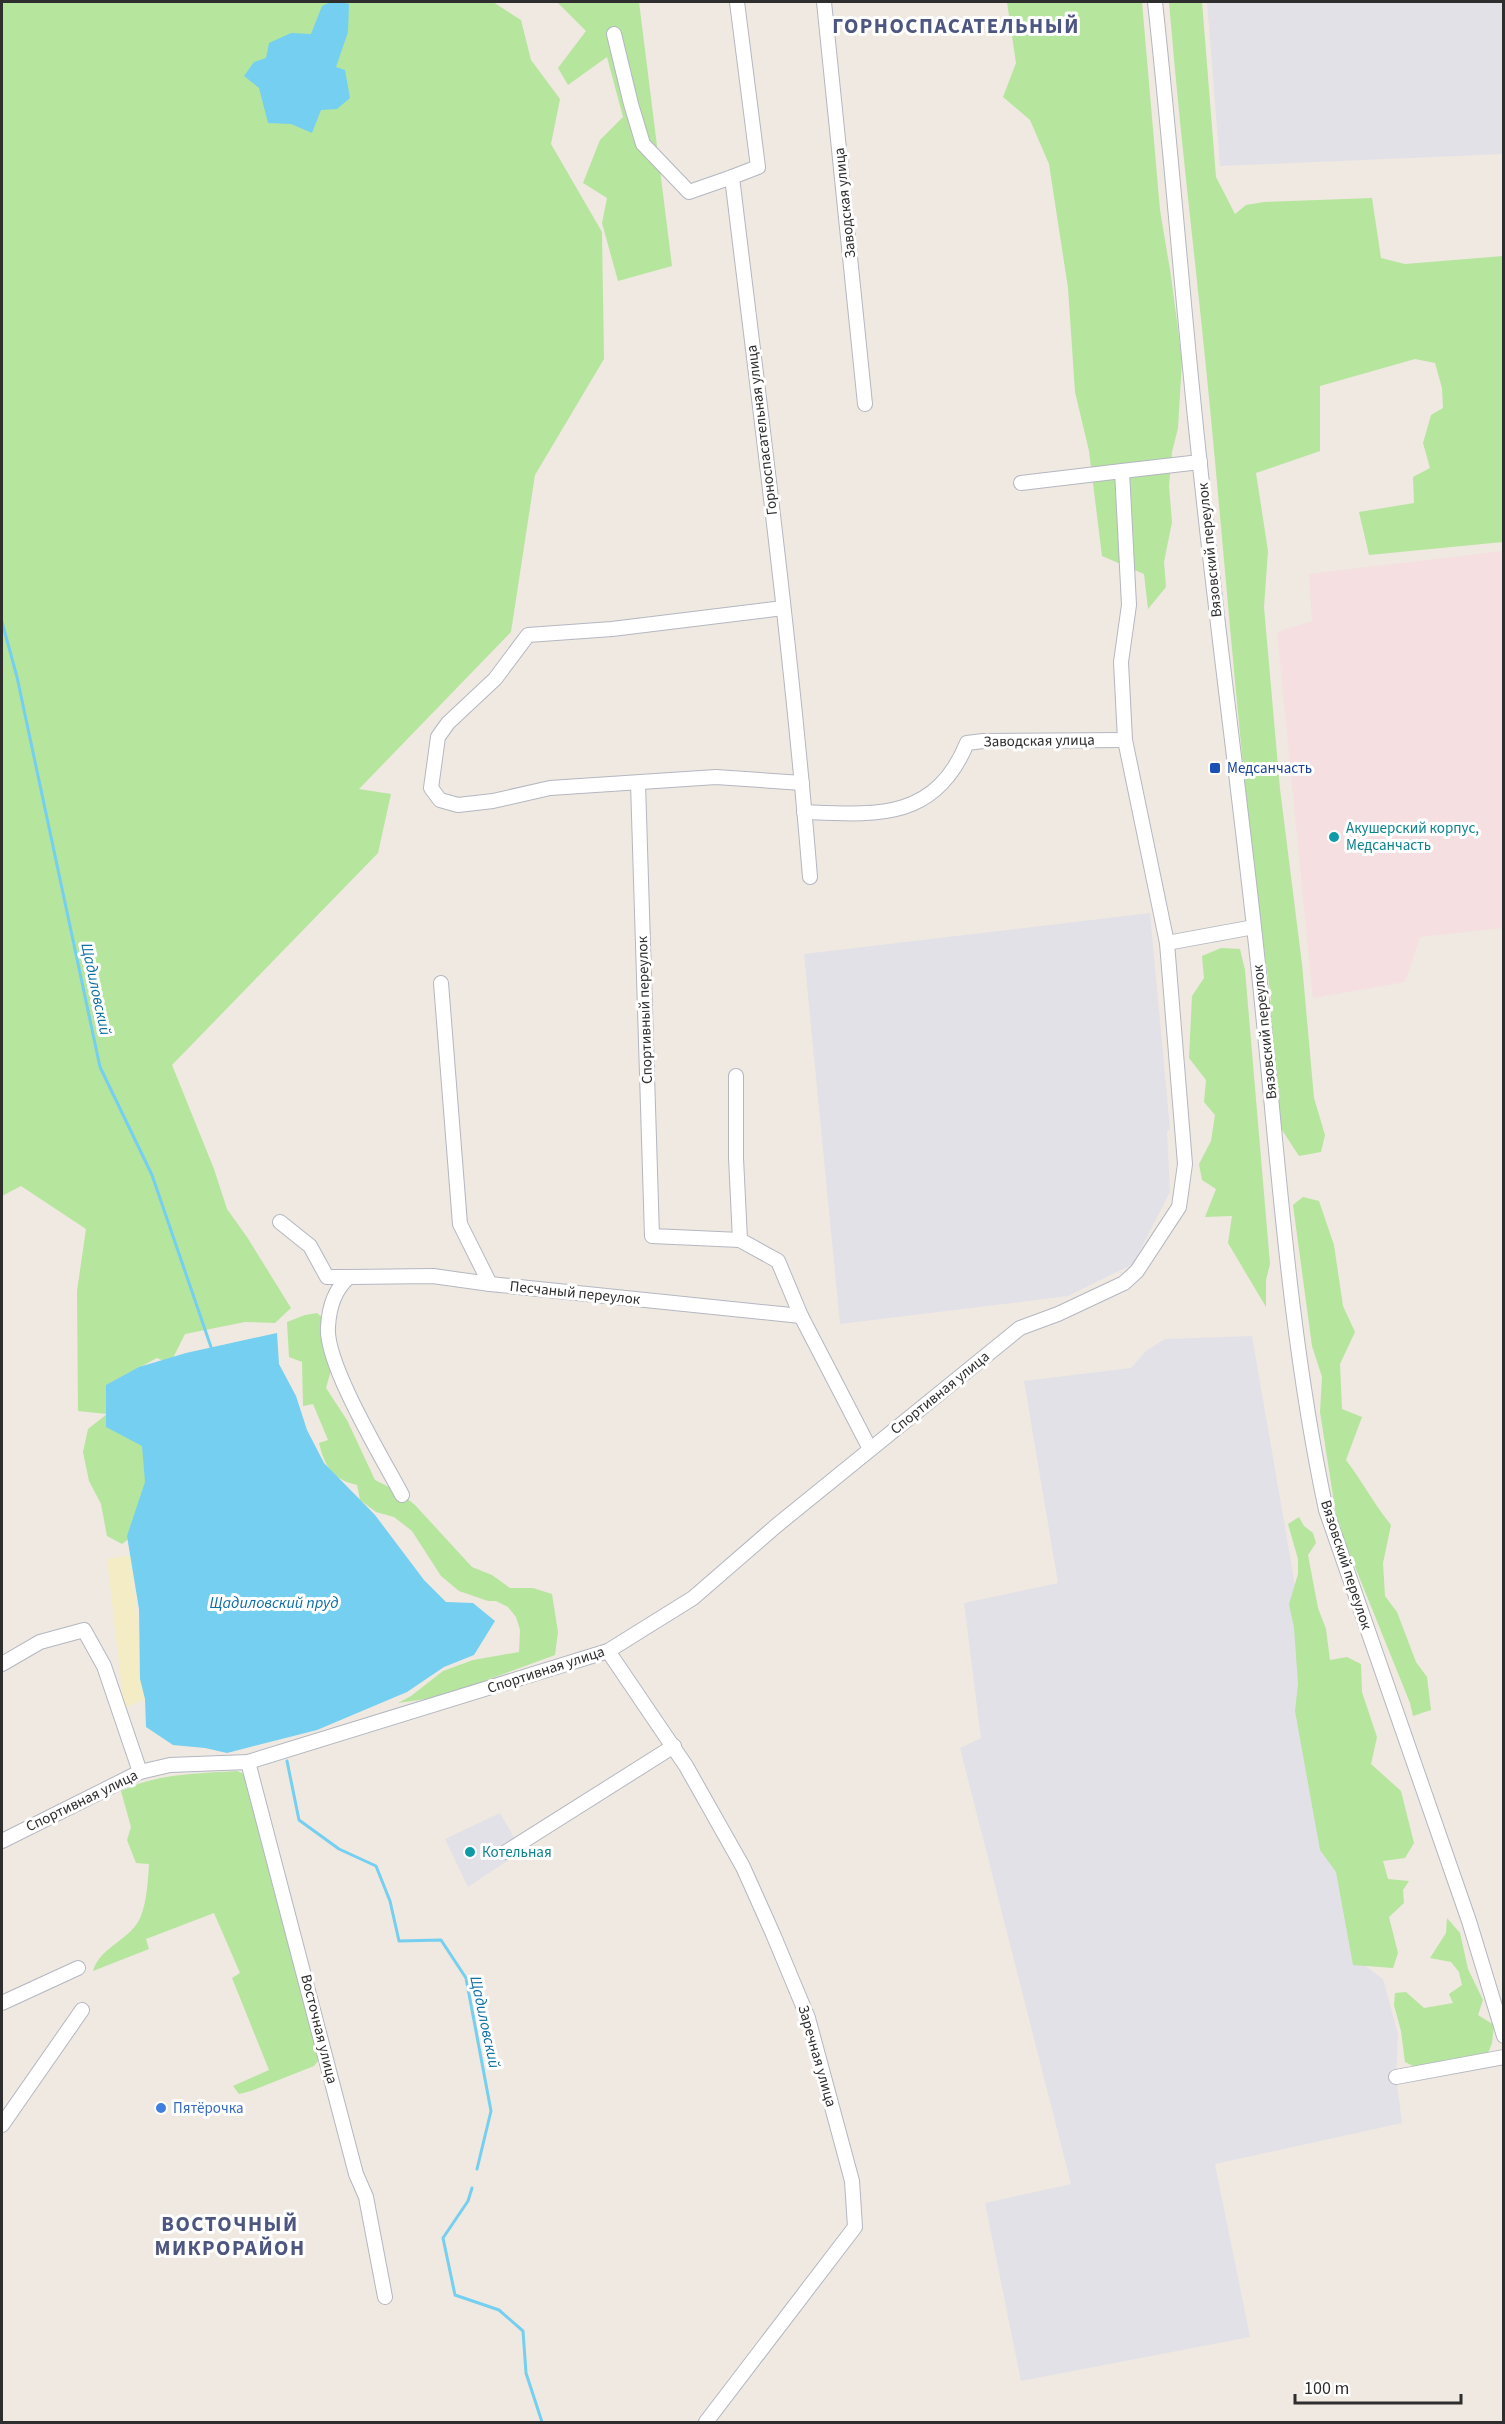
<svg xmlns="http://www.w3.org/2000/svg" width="1505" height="2424" font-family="'Source Sans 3',sans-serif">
  <rect width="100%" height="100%" fill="#efe9e1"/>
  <!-- industrial -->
  <g fill="#e3e1e8">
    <path d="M1207 2H1503V154L1220 166Z"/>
    <path d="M1150 913 1170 1129 1167 1132 1170 1192 1133 1264 1068 1296 840 1324 804 954Z"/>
    <path d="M1252 1336 1360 1962 1383 1979 1398 2034 1396 2077 1402 2123 1215 2164 1250 2337 1021 2381 985 2203 1071 2184 960 1748 981 1738 964 1603 1058 1583 1024 1381 1131 1368 1146 1351 1165 1339Z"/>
    <path d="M500 1813 522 1851 468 1887 445 1839Z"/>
  </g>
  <!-- medical -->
  <path fill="#f5dfe0" d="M1503 551V928L1420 937 1405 982 1313 998 1277 632 1312 621 1309 574Z"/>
  <!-- green -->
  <g fill="#b6e59e">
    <path d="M2 2H493L521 20 531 60 560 99 551 144 602 232 604 359 535 475 511 632 359 789 391 794 378 853 172 1065 214 1169 227 1209 247 1237 291 1308 275 1323 245 1322 185 1334 170 1364 157 1358 127 1374 144 1425 149 1524 122 1544 107 1536 101 1504 89 1481 83 1452 88 1429 107 1414 78 1411 77 1291 86 1229 21 1186 2 1196Z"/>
    <path d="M557 2H639L672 266 618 281 602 223 607 198 583 183 600 140 623 117 607 57 568 85 558 68 586 31Z"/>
    <path d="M1007 2H1142L1160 210 1171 276 1182 360 1178 428 1172 452 1169 486 1172 522 1164 562 1166 587 1148 609 1144 574 1102 556 1089 451 1075 392 1068 288 1049 164 1030 120 1003 97 1016 63Z"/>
    <path d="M1169 2H1202L1216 177 1235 214 1246 205 1264 202 1372 198 1381 258 1405 264 1503 256V542L1369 555 1359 512 1414 503 1413 477 1430 468 1423 443 1431 415 1443 408 1442 388 1435 363 1415 359 1320 386V451L1256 473 1268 551 1264 607 1280 789 1302 964 1314 1098 1325 1135 1321 1152 1299 1156 1282 1130 1267 1017 1271 999C1243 803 1229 605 1210 408 1197 272 1180 137 1169 2Z"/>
    <path d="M1221 948 1240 949 1245 970 1270 1264 1266 1280V1307L1228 1243 1232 1216 1205 1217 1216 1189 1202 1180 1199 1164 1211 1141 1215 1115 1204 1102 1206 1080 1189 1058 1192 996 1204 978 1202 956Z"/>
    <path d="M1303 1197 1319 1201 1334 1245 1343 1306 1355 1332 1340 1364 1342 1409 1362 1417 1346 1460C1362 1481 1374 1504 1391 1525L1383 1563 1385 1596 1397 1612 1416 1662 1427 1677 1431 1710 1413 1716 1410 1703 1337 1522 1320 1412 1322 1377 1312 1346 1293 1205Z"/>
    <path d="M317 1313 328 1322 333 1363 326 1388 347 1420 375 1480 399 1492 415 1505 472 1567 492 1575 510 1588H533L552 1594 558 1632 555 1655 440 1697 398 1703 411 1696 443 1671 473 1660 519 1652 520 1630 516 1617 508 1607 496 1601H488L459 1591 441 1576 412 1531 394 1517 376 1512 360 1500 357 1485C332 1479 325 1467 319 1443L328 1440 313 1404 303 1406 302 1362 289 1357 287 1322 305 1315Z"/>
    <path d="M1299 1517 1304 1526 1313 1533 1316 1543 1308 1555 1318 1608 1326 1629 1330 1660 1347 1657 1361 1664 1362 1692 1377 1737 1371 1764 1401 1791 1414 1843 1405 1858 1383 1861 1388 1879 1409 1881 1403 1890 1404 1903 1389 1917 1398 1953 1393 1968 1353 1965 1336 1872 1320 1850 1295 1711 1298 1684 1294 1628 1289 1604 1298 1574V1559L1288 1524Z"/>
    <path d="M237 1771 244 1774 249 1784 317 2047 318 2061 314 2066 251 2091 239 2094 233 2086 269 2070 232 1978 240 1973 214 1913 146 1939 149 1949 93 1971C100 1946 132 1940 141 1916 147 1900 148 1880 149 1864L136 1863 127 1840 131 1827 121 1791C159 1773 195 1774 237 1771Z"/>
    <path d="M1447 1918 1460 1933 1468 1969 1483 2000 1478 2015 1494 2025 1492 2043 1486 2058 1419 2069 1405 2062 1401 2031 1394 2005 1395 1993 1406 1992 1424 2008 1453 2003 1449 1994 1462 1985 1459 1972 1451 1962 1430 1958 1446 1933Z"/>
  </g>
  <!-- sand -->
  <path fill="#f3ecc5" d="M131 1555 145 1699 124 1708 107 1559Z"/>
  <!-- water -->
  <g fill="#75cff0">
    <path d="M331 2H342L349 4 348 32 336 67 345 70 350 98 337 109 321 110 312 133 291 124 268 123 259 88 244 76 254 62 266 58 269 43 291 33 311 34 322 6Z"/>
    <path d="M277 1333 279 1364 296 1396 307 1430 324 1463 375 1515 424 1580 446 1602 473 1603 495 1621 474 1655 444 1667 407 1692 317 1730 227 1753 205 1748 173 1745 146 1727 145 1699 140 1679 139 1609 127 1536 145 1482 142 1446 106 1427V1385L139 1367 186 1353Z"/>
  </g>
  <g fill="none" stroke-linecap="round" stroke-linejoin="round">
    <!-- stream -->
    <g stroke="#75cff0" stroke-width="3">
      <path d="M2 622 17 677 100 1067 152 1175 211 1347"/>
      <path d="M287 1761 299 1820 339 1849 376 1866 390 1901 399 1941 441 1940 466 1978 491 2111 477 2169"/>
      <path d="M472 2188 468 2201 443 2238 455 2295 499 2310 523 2331 526 2373 542 2422"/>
    </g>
    <!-- minor casing -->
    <g stroke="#b4b7c1" stroke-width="16">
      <g id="minor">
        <path d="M737 2 758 167 732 177C760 410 791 643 810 877"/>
        <path d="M824 2 865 404"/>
        <path d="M1155 2C1172 156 1183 311 1200 465 1216 619 1237 773 1254 927 1276 1121 1285 1318 1326 1510L1469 1921 1504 2036"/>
        <path d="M614 34 631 104 643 144 689 192 732 177"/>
        <path d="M1021 483 1122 471"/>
        <path d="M783 608 612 629 528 635 495 679 448 723 438 737 431 788 440 800 458 805 493 801 550 788 716 777 802 783"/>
        <path d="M638 783 652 1236 740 1240 778 1261 801 1316 870 1449"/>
        <path d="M804 812C876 815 935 821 967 743L983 741 1125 740"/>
        <path d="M1167 943 1125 740 1121 662 1129 605 1122 471 1200 462"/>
        <path d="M441 983 460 1224 490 1284"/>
        <path d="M736 1076V1158L740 1240"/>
        <path d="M280 1222 310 1246 327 1277H349C334 1290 329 1307 328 1327 325 1364 383 1459 402 1495"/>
        <path d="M349 1277 433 1276 490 1284 801 1316"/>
        <path d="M608 1651 686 1766 743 1867 773 1934 808 2018 852 2181 855 2227 706 2422"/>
        <path d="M2 1664 40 1642 84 1630 104 1666 140 1772"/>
        <path d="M248 1762 356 2174 366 2197 385 2297"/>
        <path d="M2 1841 140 1772 170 1765 248 1762 608 1651 693 1598 776 1526 1020 1328 1058 1314 1124 1283 1137 1271 1179 1207 1185 1164 1167 943 1254 927"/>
        <path d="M506 1852 674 1746"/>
        <path d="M2 2003 78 1968"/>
        <path d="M1396 2077 1504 2057"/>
        <path d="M2 2125 82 2010"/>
      </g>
    </g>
    <!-- minor -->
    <use href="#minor" stroke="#fff" stroke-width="14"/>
  </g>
  <!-- markers -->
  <rect fill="#1a4fb4" stroke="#fff" stroke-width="2" x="1209" y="762" width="12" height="12" rx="3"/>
  <g fill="#0f9aa8" stroke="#fff" stroke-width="2">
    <circle cx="1334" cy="837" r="6"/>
    <circle cx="470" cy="1852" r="6"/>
  </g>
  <circle fill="#3f7fe0" stroke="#fff" stroke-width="2" cx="161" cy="2108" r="6"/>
  <g text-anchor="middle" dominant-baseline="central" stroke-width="6" stroke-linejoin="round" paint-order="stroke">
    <!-- street labels -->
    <g font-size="15" fill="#2e2e2e" stroke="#fff">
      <text transform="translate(845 203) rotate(-96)">Заводская улица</text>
      <text transform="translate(762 430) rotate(-97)">Горноспасательная улица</text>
      <text transform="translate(1210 550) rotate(-96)">Вязовский переулок</text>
      <text transform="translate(1039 741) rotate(-1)">Заводская улица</text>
      <text transform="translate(645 1010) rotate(-92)">Спортивный переулок</text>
      <text transform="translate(1265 1032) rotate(-96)">Вязовский переулок</text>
      <text transform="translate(575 1293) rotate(6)">Песчаный переулок</text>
      <text transform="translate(940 1393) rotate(-39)">Спортивная улица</text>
      <text transform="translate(1346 1565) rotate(72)">Вязовский переулок</text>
      <text transform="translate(546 1670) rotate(-18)">Спортивная улица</text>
      <text transform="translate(82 1801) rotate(-26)">Спортивная улица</text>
      <text transform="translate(319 2029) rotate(76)">Восточная улица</text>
      <text transform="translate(817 2056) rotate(74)">Заречная улица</text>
    </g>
    <!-- transit labels -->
    <g font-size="15" fill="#164399" stroke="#fff" text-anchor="start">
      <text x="1227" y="768">Медсанчасть</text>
    </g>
    <!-- culture labels -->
    <g font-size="15" fill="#0d838f" stroke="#fff" text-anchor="start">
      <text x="1346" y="828">Акушерский корпус,<tspan x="1346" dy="17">Медсанчасть</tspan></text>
      <text x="482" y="1852">Котельная</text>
    </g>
    <!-- shop labels -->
    <g font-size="15" fill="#366cbe" stroke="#fff" text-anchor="start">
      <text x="173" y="2108">Пятёрочка</text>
    </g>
    <!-- water labels -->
    <g font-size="16" font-style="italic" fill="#0d6fa3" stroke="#fff">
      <text transform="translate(96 989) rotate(78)">Щадиловский</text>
      <text x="274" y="1603">Щадиловский пруд</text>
      <text transform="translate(485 2022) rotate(78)">Щадиловский</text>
    </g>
    <!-- district labels -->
    <g font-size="21" font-weight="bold" letter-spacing="1.5" fill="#4d5680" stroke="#fff">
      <text x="956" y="26">ГОРНОСПАСАТЕЛЬНЫЙ</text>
      <text x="230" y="2224">ВОСТОЧНЫЙ<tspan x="230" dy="24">МИКРОРАЙОН</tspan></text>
    </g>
  </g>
  <!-- border -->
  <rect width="1505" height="2424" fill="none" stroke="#2e2e2e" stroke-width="6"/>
  <!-- scale -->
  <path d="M1295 2394v9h166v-9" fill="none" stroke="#2e2e2e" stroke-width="3"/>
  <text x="1304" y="2394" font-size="18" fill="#2e2e2e" stroke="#ffffff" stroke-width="4.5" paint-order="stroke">100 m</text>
</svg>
